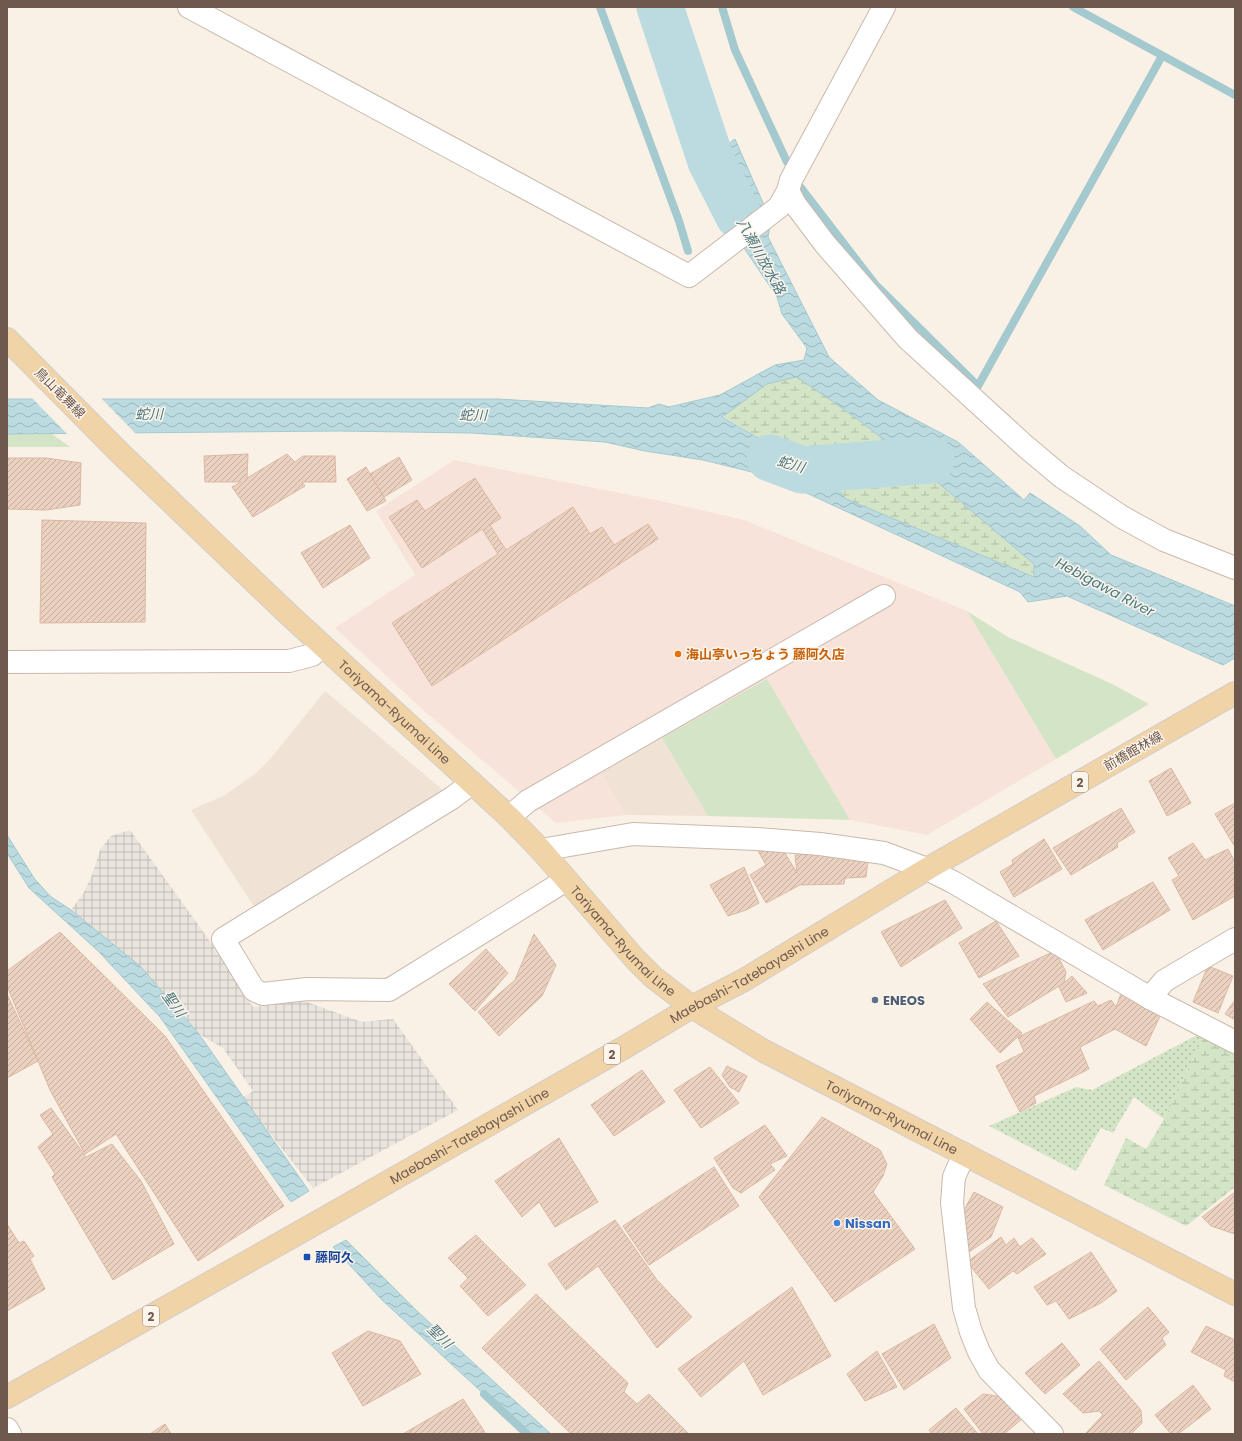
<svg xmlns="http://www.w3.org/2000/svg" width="1242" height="1441" font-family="Poppins,'Noto Sans JP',sans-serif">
  <defs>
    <pattern id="industrial-grid" width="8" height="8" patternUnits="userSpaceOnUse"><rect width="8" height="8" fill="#eae4df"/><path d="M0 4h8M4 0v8" fill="none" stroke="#c2bcb7"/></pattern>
    <pattern id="wetland-marsh" width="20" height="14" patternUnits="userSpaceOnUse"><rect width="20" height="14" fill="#d3e5c6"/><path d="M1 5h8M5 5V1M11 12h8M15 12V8" fill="none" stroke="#afbda3"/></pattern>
    <pattern id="garden-dots" width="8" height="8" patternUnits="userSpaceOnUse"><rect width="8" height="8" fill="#d3e5c6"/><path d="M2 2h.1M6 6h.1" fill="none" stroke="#afbda3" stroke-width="1.8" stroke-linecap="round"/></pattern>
    <pattern id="water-waves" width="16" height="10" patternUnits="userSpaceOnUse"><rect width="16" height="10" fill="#bcdbe0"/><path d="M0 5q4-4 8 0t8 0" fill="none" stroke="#9db5b8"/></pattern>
    <pattern id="building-hatch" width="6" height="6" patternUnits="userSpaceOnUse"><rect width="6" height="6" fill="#ebd1c0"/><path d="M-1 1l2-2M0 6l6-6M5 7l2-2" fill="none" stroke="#c3ad9e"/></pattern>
  </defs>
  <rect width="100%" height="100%" fill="#f9f1e5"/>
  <!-- residential -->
  <g fill="#f0e3d5">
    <path d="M325 691 443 790 257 911 191 810 225 795 256 773 271 758Z"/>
    <path d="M662 738 708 816 625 815 601 773Z"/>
  </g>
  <!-- commercial -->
  <path fill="#f8e3da" d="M454 460 661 501 744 520 967 611 1056 759 927 835 850 820 767 680 601 773 625 815 556 823 422 709 335 628 415 575 376 511Z"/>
  <!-- industrial -->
  <path fill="url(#industrial-grid)" d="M130 830 207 937 253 1007 304 1001 362 1022 393 1019 458 1110 313 1188 242 1098 253 1091 223 1048 199 1034 140 966 71 910 83 894 92 875 100 850 111 836Z"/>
  <!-- green -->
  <g fill="#d3e5c6">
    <path d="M7 434H52L70 447H7Z"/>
    <path d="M967 611 1008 637 1112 684 1149 704 1056 759Z"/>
    <path d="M767 679 850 820 708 816 662 738Z"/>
  </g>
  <!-- wetland -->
  <g fill="url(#wetland-marsh)">
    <path d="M796 377C881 431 957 499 1035 564L1034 577 846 499 833 483V467L798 461 722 416 767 384Z"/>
    <path d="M1203 1037 1235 1053V1187L1186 1226 1104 1185 1126 1138 1146 1149 1164 1119Z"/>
  </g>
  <!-- garden -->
  <path fill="url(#garden-dots)" d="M1201 1033 1203 1037 1164 1119 1134 1097 1113 1133 1101 1128 1076 1171 989 1126 1076 1087 1092 1090Z"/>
  <!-- water -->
  <g fill="url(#water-waves)" stroke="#a4cad0" fill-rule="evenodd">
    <path d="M735 139 771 221 768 237 829 357 878 400 958 442 1024 500 1030 493 1080 526 1111 555 1235 606V658L1223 665 1067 596 1028 602 1020 592 772 477 703 460 645 451 605 442 471 433 340 431 7 434V399H498L648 408 659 404 669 407 720 395 775 365 804 360 807 348 782 314 777 297 744 248 732 234 700 164ZM796 377C881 431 957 499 1034 564V577L846 499 833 483V467L798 461 722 417 767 384Z"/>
    <path d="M7 835 34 878 50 896 71 910 140 966 199 1034 309 1191 291 1202 160 1017 98 951 29 888 7 853Z"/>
    <path d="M346 1240 417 1311 551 1434H527L382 1300 333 1247Z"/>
  </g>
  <!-- pier -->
  <path fill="#f9f1e5" d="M31 397H100L138 436H69Z"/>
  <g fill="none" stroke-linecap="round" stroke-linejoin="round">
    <!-- stream -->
    <g stroke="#a4cad0" stroke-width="8">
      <path d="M600 7 679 221 688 251"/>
      <path d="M722 7 735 50 787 162"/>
      <path d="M1073 7 1235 95"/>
      <path d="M798 184 875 284 978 386 1162 56"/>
      <path d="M484 1394 527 1434"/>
    </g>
    <!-- river -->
    <g stroke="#bcdbe0" stroke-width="47">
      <path d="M660 7 711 161 739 216"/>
      <path d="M770 458 802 470 931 460"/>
    </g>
  </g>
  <!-- building -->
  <g fill="url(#building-hatch)" stroke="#dcb8a3">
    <path d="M248 454 247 478 287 454 295 462 303 456H335L336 482H302L305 486 253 517 232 487 241 482H205L204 456Z"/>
    <path d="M399 457 412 480 384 497 370 474Z"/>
    <path d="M7 458H46L81 463 80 505 46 510 7 509Z"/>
    <path d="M366 467 386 501 367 511 347 479Z"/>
    <path d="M475 478 501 518 490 525 506 550 573 507 590 534 602 527 614 545 648 524 658 539 432 686 392 623 498 554 482 529 422 568 389 517 417 500 425 511Z"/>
    <path d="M42 520 146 523 145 622 40 623Z"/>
    <path d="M350 525 370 558 323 588 301 553Z"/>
    <path d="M1171 768 1191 803 1167 816 1149 781Z"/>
    <path d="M1235 803V847L1215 814Z"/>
    <path d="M1121 808 1135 832 1117 843 1118 847 1071 875 1053 848Z"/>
    <path d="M1044 839 1062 869 1014 897 1000 872 1013 864 1012 860Z"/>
    <path d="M1193 843 1205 860 1228 849 1235 862V896L1193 920 1172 880 1179 876 1168 858Z"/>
    <path d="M757 849 783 850 797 873 795 855 843 853 868 860 866 877 845 878 844 884 800 885 766 903 750 875 766 865Z"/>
    <path d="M744 867 759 903 746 910 728 916 710 885Z"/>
    <path d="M1153 882 1170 910 1103 950 1085 920Z"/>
    <path d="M945 900 962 928 901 967 881 932Z"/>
    <path d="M996 921 1019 956 979 978 959 943Z"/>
    <path d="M60 932 165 1036 284 1206 198 1261 116 1134 85 1154 50 1090 7 986V971Z"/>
    <path d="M534 934 556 965 542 996 499 1036 478 1012 515 980Z"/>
    <path d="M486 949 508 973 475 1011 449 984Z"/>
    <path d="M1055 951 1066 972 1064 983 1008 1017 983 984Z"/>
    <path d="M1208 966 1233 976 1218 1013 1193 1002Z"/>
    <path d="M1072 976 1087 993 1066 1002 1059 987Z"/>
    <path d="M1122 991 1161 1014 1146 1046 1115 1029 1080 1047 1089 1069 1034 1096 1036 1103 1020 1112 996 1066 1024 1052 1018 1037 1094 1001 1098 1006 1111 1000 1116 1007Z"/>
    <path d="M7 994 38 1061 7 1078Z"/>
    <path d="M1235 1000V1020L1225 1014Z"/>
    <path d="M987 1002 1022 1033 1000 1053 970 1019Z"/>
    <path d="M727 1066 747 1076 739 1092 730 1087 722 1075Z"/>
    <path d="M710 1067 739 1103 701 1128 674 1090Z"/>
    <path d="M642 1070 665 1102 614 1136 591 1105Z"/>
    <path d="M51 1108 86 1157 112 1144 141 1181 174 1244 113 1280 52 1177 55 1174 38 1147 53 1134 40 1115Z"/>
    <path d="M822 1117 880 1150 887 1164 883 1176 873 1192 915 1249 835 1302 759 1197Z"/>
    <path d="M765 1125 787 1156 770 1164 775 1170 741 1193 733 1188 714 1158Z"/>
    <path d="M559 1138 598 1202 555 1227 539 1202 522 1217 495 1181Z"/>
    <path d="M714 1167 739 1206 649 1265 623 1226Z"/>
    <path d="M974 1192 1003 1207 991 1237 969 1252 964 1210Z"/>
    <path d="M1235 1192V1234L1211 1226 1202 1217Z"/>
    <path d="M615 1220 657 1280 692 1317 657 1348 598 1266 566 1290 548 1264Z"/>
    <path d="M7 1224 19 1243 24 1241 34 1256 30 1259 45 1289 7 1311Z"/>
    <path d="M476 1235 526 1285 488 1316 460 1286 468 1278 448 1258Z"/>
    <path d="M1001 1237 1006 1245 1014 1238 1020 1247 1032 1238 1046 1254 1017 1274 1013 1271 989 1289 967 1262Z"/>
    <path d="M1091 1252 1117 1291 1101 1303 1069 1319 1056 1301 1047 1305 1034 1287Z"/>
    <path d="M792 1287 831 1356 763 1395 744 1361 701 1397 678 1369Z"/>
    <path d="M536 1294 628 1383 624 1392 637 1404 649 1394 689 1434H571L482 1348Z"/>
    <path d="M1148 1307 1169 1332 1162 1338 1166 1345 1126 1380 1100 1349Z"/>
    <path d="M934 1324 951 1358 904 1390 882 1354Z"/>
    <path d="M1206 1326 1235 1340V1382L1224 1376 1226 1370 1191 1352Z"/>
    <path d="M368 1331 400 1341 421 1374 363 1406 332 1353Z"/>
    <path d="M1062 1343 1080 1365 1045 1394 1025 1373Z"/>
    <path d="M877 1351 897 1387 865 1401 847 1374Z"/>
    <path d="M1099 1361 1141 1410 1142 1423 1131 1434H1085L1103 1415 1099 1411 1083 1413 1063 1394Z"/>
    <path d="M1193 1385 1211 1409 1178 1434H1171L1155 1415Z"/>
    <path d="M983 1394 1004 1397 1022 1419 1004 1434H983L964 1409Z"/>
    <path d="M463 1399 486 1434H403Z"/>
    <path d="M956 1408 978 1434H932L929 1430Z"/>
    <path d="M165 1424 171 1434H150Z"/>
  </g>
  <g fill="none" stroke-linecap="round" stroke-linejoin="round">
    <!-- minor casing -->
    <g stroke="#c9b9ad" stroke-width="24">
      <g id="minor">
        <path d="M189 7 689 276 779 207 788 191 791 180 884 7"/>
        <path d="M788 191 795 204 825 244 908 339 1025 446 1062 477 1122 517 1164 540 1235 568"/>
        <path d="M7 662 289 661 312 655 322 646"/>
        <path d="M472 783 452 798 223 939 254 990 263 994 307 989 389 990 566 880"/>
        <path d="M509 817 528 801 884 596"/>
        <path d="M541 850 633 834 757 839 820 844 884 853 927 869 953 882 1150 998 1235 1042"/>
        <path d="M1150 998 1164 981 1235 939"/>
        <path d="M964 1154 954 1177 952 1203 964 1308 971 1332 979 1352 989 1370 1052 1434"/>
        <path d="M7 1429 10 1434"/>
      </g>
    </g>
    <!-- major casing -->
    <g stroke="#d4cdca" stroke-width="24">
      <g id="major">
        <path id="s1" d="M7 339 120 453 286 612 509 817 541 850 635 959 653 977 692 1007 764 1051 1235 1294"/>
        <path id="s2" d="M7 1397 295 1235 625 1047 692 1007 744 980 927 869 1235 693"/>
      </g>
    </g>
    <!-- minor -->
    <use href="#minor" stroke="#fff" stroke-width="22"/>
    <!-- major -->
    <use href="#major" stroke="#f0d3a6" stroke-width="22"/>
  </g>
  <!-- markers -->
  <circle fill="#e8710a" stroke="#fcf5eb" stroke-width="1.5" cx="678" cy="654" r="4"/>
  <circle fill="#5c6f8a" stroke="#fcf5eb" stroke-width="1.5" cx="875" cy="1000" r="4"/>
  <circle fill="#3f7fe0" stroke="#fcf5eb" stroke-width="1.5" cx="837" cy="1223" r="4"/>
  <rect fill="#1a4fb4" stroke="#fcf5eb" stroke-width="1.5" x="303" y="1253" width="8" height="8" rx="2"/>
  <g text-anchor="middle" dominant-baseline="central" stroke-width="3" stroke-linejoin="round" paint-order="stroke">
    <!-- shield labels -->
    <g fill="#fcf5eb" stroke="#99887d" stroke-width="1">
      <rect x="1072" y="772" width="16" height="20" rx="3"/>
      <rect x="604" y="1044" width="16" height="20" rx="3"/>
      <rect x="143" y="1306" width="16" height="20" rx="3"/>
    </g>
    <g font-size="12" font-weight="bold" fill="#6f594e">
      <text x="1080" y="782">2</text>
      <text x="612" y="1054">2</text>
      <text x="151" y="1316">2</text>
    </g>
    <!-- street labels -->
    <g font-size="13" fill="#6f594e" stroke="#fcf5eb">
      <text transform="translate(60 393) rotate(45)">鳥山竜舞線</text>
      <text stroke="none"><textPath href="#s1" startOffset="538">Toriyama-Ryumai Line</textPath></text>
      <text transform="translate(1133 751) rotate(-30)">前橋館林線</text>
      <text stroke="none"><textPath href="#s1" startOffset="862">Toriyama-Ryumai Line</textPath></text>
      <text stroke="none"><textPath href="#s2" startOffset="854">Maebashi-Tatebayashi Line</textPath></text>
      <text stroke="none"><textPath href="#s1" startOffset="1186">Toriyama-Ryumai Line</textPath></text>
      <text stroke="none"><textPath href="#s2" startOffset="531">Maebashi-Tatebayashi Line</textPath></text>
    </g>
    <!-- food labels -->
    <g font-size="13" font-weight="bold" fill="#c56008" stroke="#fcf5eb" text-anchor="start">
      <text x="686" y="654">海山亭いっちょう 藤阿久店</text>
    </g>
    <!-- service labels -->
    <g font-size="13" font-weight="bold" fill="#4e5e75" stroke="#fcf5eb" text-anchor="start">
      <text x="883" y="1000">ENEOS</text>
    </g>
    <!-- shop labels -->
    <g font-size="13" font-weight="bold" fill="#366cbe" stroke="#fcf5eb" text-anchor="start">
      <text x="845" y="1223">Nissan</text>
    </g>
    <!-- transit labels -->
    <g font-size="13" font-weight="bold" fill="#164399" stroke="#fcf5eb" text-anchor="start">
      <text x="315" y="1257">藤阿久</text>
    </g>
    <!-- water labels -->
    <g font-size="14" font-style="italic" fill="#4b7780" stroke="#fcf5eb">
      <text transform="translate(761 256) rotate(61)">八瀬川放水路</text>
      <text x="149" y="414">蛇川</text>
      <text transform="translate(473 415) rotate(1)">蛇川</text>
      <text transform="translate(791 464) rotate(16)">蛇川</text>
      <text transform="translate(1105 587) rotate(28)">Hebigawa River</text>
      <text transform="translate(174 1004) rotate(54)">聖川</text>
      <text transform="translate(440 1336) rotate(44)">聖川</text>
    </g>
  </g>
  <!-- border -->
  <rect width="1242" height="1441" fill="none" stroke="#6f594e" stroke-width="16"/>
</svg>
